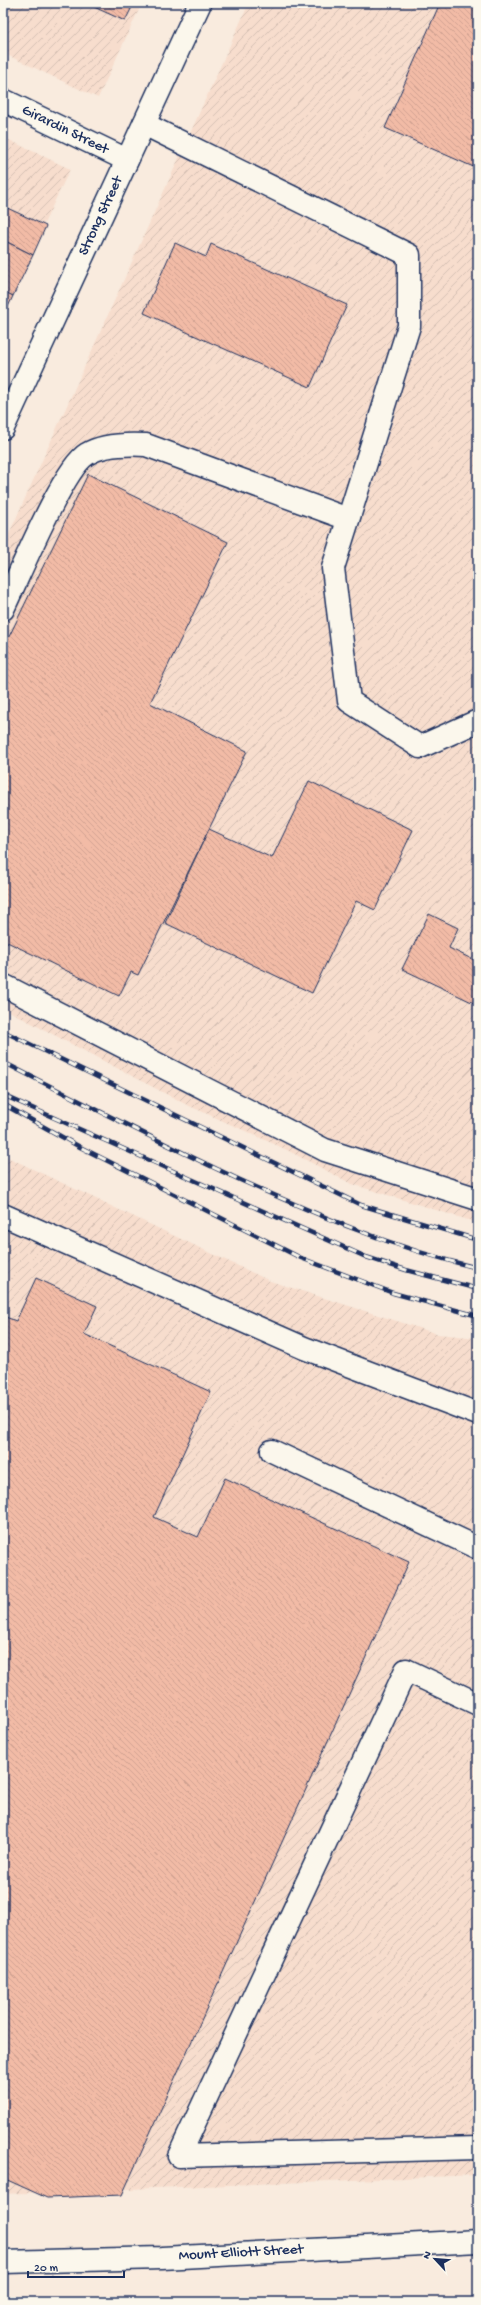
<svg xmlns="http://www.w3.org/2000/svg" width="481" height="2305" font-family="'Gochi Hand',sans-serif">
  <defs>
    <pattern id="industrial-furrows" width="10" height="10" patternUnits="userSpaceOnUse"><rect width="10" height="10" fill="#f7ddcd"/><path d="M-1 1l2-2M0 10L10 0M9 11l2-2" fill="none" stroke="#d3beb2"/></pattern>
    <pattern id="building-back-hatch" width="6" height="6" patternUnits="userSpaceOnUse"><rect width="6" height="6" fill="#f2bba6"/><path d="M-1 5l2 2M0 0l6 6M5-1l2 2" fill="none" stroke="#cfa191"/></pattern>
  </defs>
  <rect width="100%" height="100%" fill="#f9ebde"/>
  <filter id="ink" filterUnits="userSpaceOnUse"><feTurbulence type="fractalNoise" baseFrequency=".025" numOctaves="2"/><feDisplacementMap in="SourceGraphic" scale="8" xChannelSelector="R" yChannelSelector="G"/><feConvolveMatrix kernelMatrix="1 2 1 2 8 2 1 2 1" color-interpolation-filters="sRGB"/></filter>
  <g filter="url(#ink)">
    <!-- industrial -->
    <g fill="url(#industrial-furrows)">
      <path d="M3 3H142L98 98 3 53Z"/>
      <path d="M249 3H478V1223L352 1184 283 1148 185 1104 3 1008V547Z"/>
      <path d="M3 137 70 169 3 310Z"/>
      <path d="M3 1155 270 1281 438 1334 478 1338V2175L3 2194Z"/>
    </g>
    <!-- building -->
    <g fill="url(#building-back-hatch)" stroke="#1b2f5e">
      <path d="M85 3H134L125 21Z"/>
      <path d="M440 3H478V169L385 128Z"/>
      <path d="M3 206 46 226 33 255 3 240Z"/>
      <path d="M3 240 33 255 13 296 3 291Z"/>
      <path d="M175 243 206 257 211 244 347 305 310 387 144 313Z"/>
      <path d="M3 291 13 296 3 318Z"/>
      <path d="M88 474 228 542 150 703 247 751 138 975 131 972 119 996 3 940V649Z"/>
      <path d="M309 781 413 830 375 910 356 901 312 993 165 923 209 829 272 858Z"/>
      <path d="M429 914 458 928 449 948 478 962V1005L402 969Z"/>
      <path d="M36 1278 97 1306 84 1334 211 1392 154 1517 198 1537 225 1478 409 1562 122 2195 47 2198 3 2178V1316L16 1321Z"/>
    </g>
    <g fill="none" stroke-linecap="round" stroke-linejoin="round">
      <!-- minor casing -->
      <g stroke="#1b2f5e" stroke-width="25">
        <g id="minor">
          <path d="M3 100 127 160"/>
          <path d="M144 124 409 255V326L333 568 349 701 420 747 478 721"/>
          <path d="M3 428 200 3"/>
          <path d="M3 609C18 578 63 468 87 454 103 444 128 444 146 445L348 519"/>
          <path d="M3 985 325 1150 478 1199"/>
          <path d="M3 1215 304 1348 478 1414"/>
          <path d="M272 1451 478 1548"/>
          <path d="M478 1704 406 1670 179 2156 478 2148"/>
        </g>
      </g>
      <!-- major casing -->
      <g stroke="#1b2f5e" stroke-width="25">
        <path id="major" d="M3 2262 162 2258 478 2241"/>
      </g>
      <!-- minor -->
      <use href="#minor" stroke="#fbf7ec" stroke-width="22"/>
      <!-- major -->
      <use href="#major" stroke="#fbf7ec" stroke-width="22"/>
      <!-- rail casing -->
      <g stroke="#1b2f5e" stroke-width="4.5">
        <g id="rail">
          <path d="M3 1031 361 1205 478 1240"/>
          <path d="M3 1062C81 1102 159 1142 238 1179 318 1215 392 1248 478 1268"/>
          <path d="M3 1095 366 1257 406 1270 478 1289"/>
          <path d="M3 1104 80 1147 301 1258 393 1293 478 1316"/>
        </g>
      </g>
      <!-- rail -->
      <use href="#rail" stroke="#fbf7ec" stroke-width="3" stroke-dasharray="9" stroke-linecap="butt"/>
    </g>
  </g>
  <g text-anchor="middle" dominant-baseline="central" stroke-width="3.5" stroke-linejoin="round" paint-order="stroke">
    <!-- street labels -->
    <g font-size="15" fill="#1b2f5e" stroke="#fbf7ec">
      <text transform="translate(65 130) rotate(26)">Girardin Street</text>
      <text transform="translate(101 216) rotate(-65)">Strong Street</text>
      <text transform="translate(241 2253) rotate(-3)">Mount Elliott Street</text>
    </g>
  </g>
  <!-- margin -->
  <rect width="481" height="2305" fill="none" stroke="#fbf7ec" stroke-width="16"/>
  <rect x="8" y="8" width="465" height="2289" fill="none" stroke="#1b2f5e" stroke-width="1.5" filter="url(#ink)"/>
  <!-- north arrow -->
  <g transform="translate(435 2259) rotate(296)" stroke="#fbf7ec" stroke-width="3" paint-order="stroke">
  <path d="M0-3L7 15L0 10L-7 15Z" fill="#1b2f5e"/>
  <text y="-6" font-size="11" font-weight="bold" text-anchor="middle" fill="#1b2f5e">N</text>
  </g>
  <!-- scale -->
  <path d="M28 2271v6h96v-6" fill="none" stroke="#1b2f5e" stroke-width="2"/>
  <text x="34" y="2271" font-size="12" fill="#1b2f5e" stroke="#fbf7ec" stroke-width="3" paint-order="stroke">20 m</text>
</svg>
